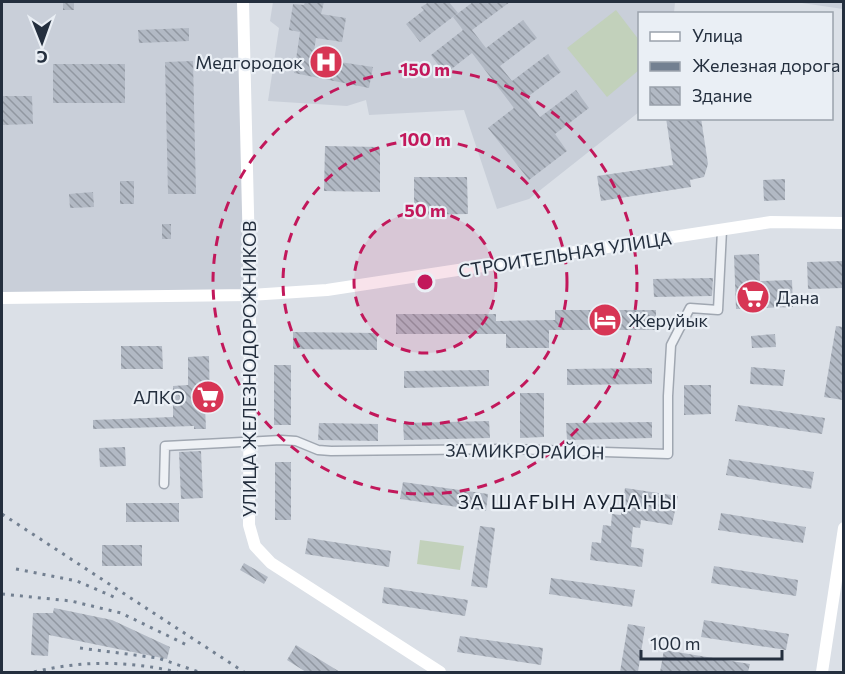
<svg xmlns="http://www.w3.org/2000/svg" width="845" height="674" font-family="Commissioner,sans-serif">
  <defs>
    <pattern id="building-back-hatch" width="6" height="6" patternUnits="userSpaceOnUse" patternTransform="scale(1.5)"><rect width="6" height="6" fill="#b2b9c4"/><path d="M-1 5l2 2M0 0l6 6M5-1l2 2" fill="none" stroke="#9197a1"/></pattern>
  </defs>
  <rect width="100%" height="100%" fill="#dbe0e7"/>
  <!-- built -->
  <g fill="#c9cfd9">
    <path d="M2 2H244L250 295 2 298Z"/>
    <path d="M273 2H675L674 13 640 14 639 112 529 199 497 209 464 110 369 115 366 100 347 106 268 101 279 28 270 21Z"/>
    <path d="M795 2H843V9Z"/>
  </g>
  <!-- pitch -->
  <g fill="#c2d1bb">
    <path d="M616 10 639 40V70L607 97 567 48Z"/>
    <path d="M420 540 464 546 460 570 417 564Z"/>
  </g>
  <!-- building -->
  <g fill="url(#building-back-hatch)">
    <rect x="63" y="2" width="11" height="8"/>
    <path d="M305 2H324L321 14 346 18 342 42 316 38 313 58 373 67 369 88 294 73 300 32 289 30 293 4 304 5Z"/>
    <path d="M429 2H449L458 13 420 42 406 24 424 10 421 7Z"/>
    <path d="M473 2H510L472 30 486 48 523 20 537 38 500 66 512 81 548 54 561 72 526 98 540 117 576 90 589 108 555 134 567 151 529 180 488 128 514 108 472 53 445 74 431 55 463 30 453 17Z"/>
    <path d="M189 28V41L139 43 138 30Z"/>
    <path d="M193 61 196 194H168L165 62Z"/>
    <rect x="53" y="64" width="72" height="39"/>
    <path d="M2 96H32L33 124 2 125Z"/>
    <path d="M666 118H701L708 164 704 177 690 180 691 187 601 201 597 176 673 165Z"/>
    <path d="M325 146 380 147V192L324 191Z"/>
    <path d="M414 177H467L468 214 414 215Z"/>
    <path d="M785 179V200L764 201 763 180Z"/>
    <rect x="120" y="181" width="14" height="23"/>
    <path d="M93 192 94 207 70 208 69 194Z"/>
    <rect x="162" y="224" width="9" height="15"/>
    <path d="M759 254 760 281 792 280 793 307 736 309 734 255Z"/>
    <path d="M843 261V288L808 289 807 262Z"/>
    <path d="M713 278 712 296 654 297 653 279Z"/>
    <path d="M555 310H656V330H549V348H506V334H396V314H496V321L555 320Z"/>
    <path d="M836 326 843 327V400L824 397Z"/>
    <path d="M293 332 377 333V350L293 349Z"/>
    <path d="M775 334 776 347 752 348 751 336Z"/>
    <path d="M121 346H162L163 369H121Z"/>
    <path d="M209 356 210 407H205L206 429H194V426L93 429V420L173 417V386L188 385V357Z"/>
    <rect x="274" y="365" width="17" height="60"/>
    <path d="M751 367 785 370 783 386 750 384Z"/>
    <path d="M652 368V384L567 385V369Z"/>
    <path d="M489 370V386L404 388V371Z"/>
    <path d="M684 385H711V414L684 415Z"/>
    <path d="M520 393H544V437L520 438Z"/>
    <path d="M738 405 825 418 822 434 735 421Z"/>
    <path d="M489 421 490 438 404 440 403 423Z"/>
    <path d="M652 422V438L567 440 566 423Z"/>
    <path d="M319 423 378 424V441L318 440Z"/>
    <path d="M125 447 126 466 100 467 99 448Z"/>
    <path d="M201 451 203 498 181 499 179 452Z"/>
    <path d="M729 459 814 472 811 489 726 475Z"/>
    <rect x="275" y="462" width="16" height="58"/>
    <path d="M403 482 488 494 486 511 400 499Z"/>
    <path d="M625 488 678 496 672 525 641 520 640 528 633 527 631 547 644 549 642 567 590 560 592 542 601 543 603 525 611 526 612 514 621 515Z"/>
    <rect x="126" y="503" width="53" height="19"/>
    <path d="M721 513 806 527 803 543 718 530Z"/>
    <path d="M480 526 495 528 487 588 471 586Z"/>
    <path d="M308 538 391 551 389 567 305 554Z"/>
    <rect x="102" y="545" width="40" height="21"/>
    <path d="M244 563 268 577 264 584 240 570Z"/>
    <path d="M714 566 798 580 796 596 711 583Z"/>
    <path d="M551 578 635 590 632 607 549 594Z"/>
    <path d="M384 587 468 600 465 616 382 603Z"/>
    <path d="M54 608 112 620 170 647 167 659 49 635 48 656 31 655 33 613H53Z"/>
    <path d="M704 620 789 634 786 650 701 637Z"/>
    <path d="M628 624 645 627 638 672H620Z"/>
    <path d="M460 636 543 648 541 665 457 652Z"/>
    <path d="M296 645 340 672H306L287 660Z"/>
    <path d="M664 650 750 664 748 672H660Z"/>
  </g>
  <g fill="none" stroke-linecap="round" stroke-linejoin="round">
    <!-- street casing -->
    <g stroke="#a0a7b1" stroke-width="11">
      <path id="street" d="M164 484 165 446 281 440 296 441 318 450 331 451 505 449 668 454V396L671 345 690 308 718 310 722 230"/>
    </g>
    <!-- street -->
    <use href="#street" stroke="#eef1f5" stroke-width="8"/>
    <!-- secondary -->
    <g stroke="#fff" stroke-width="12">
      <path d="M243 2 250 295 249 525 255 546 271 563 440 672"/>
      <path d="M2 298 250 295 327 290 771 222 844 223"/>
      <path d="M822 672 844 528"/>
    </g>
    <!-- rail -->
    <g stroke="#738091" stroke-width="3" stroke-dasharray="3 6" stroke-linecap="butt">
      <path d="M2 514 244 672"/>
      <path d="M16 569 77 581 114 597"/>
      <path d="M2 594 71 601 121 613 189 646"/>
      <path d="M80 648 158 658 199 672"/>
      <path d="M34 672C83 660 129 661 177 672"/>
    </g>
  </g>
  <!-- distance rings -->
  <circle cx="425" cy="282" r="71" fill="#c2185b" fill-opacity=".12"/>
  <g fill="none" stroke="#c2185b" stroke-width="3" stroke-dasharray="10 8">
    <circle cx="425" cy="282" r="71"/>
    <circle cx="425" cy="282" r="142"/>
    <circle cx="425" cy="282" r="212"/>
  </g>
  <!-- icons -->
  <defs>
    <g id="hospital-disc" transform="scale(1.725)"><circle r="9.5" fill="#d73554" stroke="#eaeff5"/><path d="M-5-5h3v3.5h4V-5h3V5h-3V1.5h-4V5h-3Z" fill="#fff"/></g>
    <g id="supermarket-disc" transform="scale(1.725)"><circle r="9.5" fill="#d73554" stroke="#eaeff5"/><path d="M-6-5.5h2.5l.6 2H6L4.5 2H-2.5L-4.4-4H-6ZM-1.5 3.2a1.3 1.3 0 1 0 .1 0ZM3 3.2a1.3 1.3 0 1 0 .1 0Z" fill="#fff"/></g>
    <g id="hotel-disc" transform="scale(1.725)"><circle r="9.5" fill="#d73554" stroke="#eaeff5"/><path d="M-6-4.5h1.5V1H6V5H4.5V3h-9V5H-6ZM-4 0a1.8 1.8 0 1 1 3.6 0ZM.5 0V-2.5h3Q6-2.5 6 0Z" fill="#fff"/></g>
  </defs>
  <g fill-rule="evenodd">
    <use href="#hospital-disc" x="326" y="62"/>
    <use href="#supermarket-disc" x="753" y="297"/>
    <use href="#hotel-disc" x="605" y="320"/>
    <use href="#supermarket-disc" x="208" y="397"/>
  </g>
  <g text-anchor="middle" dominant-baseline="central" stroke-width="4.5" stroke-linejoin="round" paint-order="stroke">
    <!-- poi labels -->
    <g font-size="18" fill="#242f3e" stroke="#eaeff5" text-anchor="end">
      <text x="303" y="62">Медгородок</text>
      <text x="776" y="297" text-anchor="start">Дана</text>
      <text x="628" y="320" text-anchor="start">Жеруйык</text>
      <text x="185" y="397">АЛКО</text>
    </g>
    <!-- street labels -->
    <g font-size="18" fill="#242f3e" stroke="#eaeff5">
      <text transform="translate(565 254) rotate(-9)">СТРОИТЕЛЬНАЯ УЛИЦА</text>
      <text transform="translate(249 369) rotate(-90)">УЛИЦА ЖЕЛЕЗНОДОРОЖНИКОВ</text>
      <text transform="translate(525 451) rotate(1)">3А МИКРОРАЙОН</text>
    </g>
    <!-- neighbourhood labels -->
    <g font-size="20" letter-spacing="1.5" fill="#17202e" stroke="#eaeff5">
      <text x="568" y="501">3А ШАҒЫН АУДАНЫ</text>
    </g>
  </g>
  <circle cx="425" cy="282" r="9" fill="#c2185b" stroke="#eaeff5" stroke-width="3"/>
  <g font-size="18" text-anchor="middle" font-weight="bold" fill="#c2185b" stroke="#eaeff5" stroke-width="4.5" stroke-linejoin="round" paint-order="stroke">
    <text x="425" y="76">150 m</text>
    <text x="425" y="146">100 m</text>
    <text x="425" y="217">50 m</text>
  </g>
  <!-- border -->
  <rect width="845" height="674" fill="none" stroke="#242f3e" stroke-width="6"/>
  <!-- legend -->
  <rect x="638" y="12" width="195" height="108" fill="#eaeff5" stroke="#9ba2ac" stroke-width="1.5"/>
  <rect x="650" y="32" width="30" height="9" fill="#ffffff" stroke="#9ba2ac" stroke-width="1.5"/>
  <text x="692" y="42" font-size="18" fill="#242f3e">Улица</text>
  <rect x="650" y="62" width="30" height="9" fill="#738091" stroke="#9ba2ac" stroke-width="1.5"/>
  <text x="692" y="72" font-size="18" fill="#242f3e">Железная дорога</text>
  <rect x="650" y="87" width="30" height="18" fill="url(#building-back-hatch)" stroke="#9ba2ac" stroke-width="1.5"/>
  <text x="692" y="102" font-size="18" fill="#242f3e">Здание</text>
  <!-- north arrow -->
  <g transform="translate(42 42) rotate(179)" stroke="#eaeff5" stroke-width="4.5" paint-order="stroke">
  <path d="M0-4.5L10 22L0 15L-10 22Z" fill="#242f3e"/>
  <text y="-9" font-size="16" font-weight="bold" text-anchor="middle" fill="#242f3e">С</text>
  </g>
  <!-- scale -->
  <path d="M641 650v9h141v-9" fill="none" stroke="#242f3e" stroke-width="3"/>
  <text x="650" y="650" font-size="18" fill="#242f3e" stroke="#eaeff5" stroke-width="4.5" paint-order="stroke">100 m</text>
</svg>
